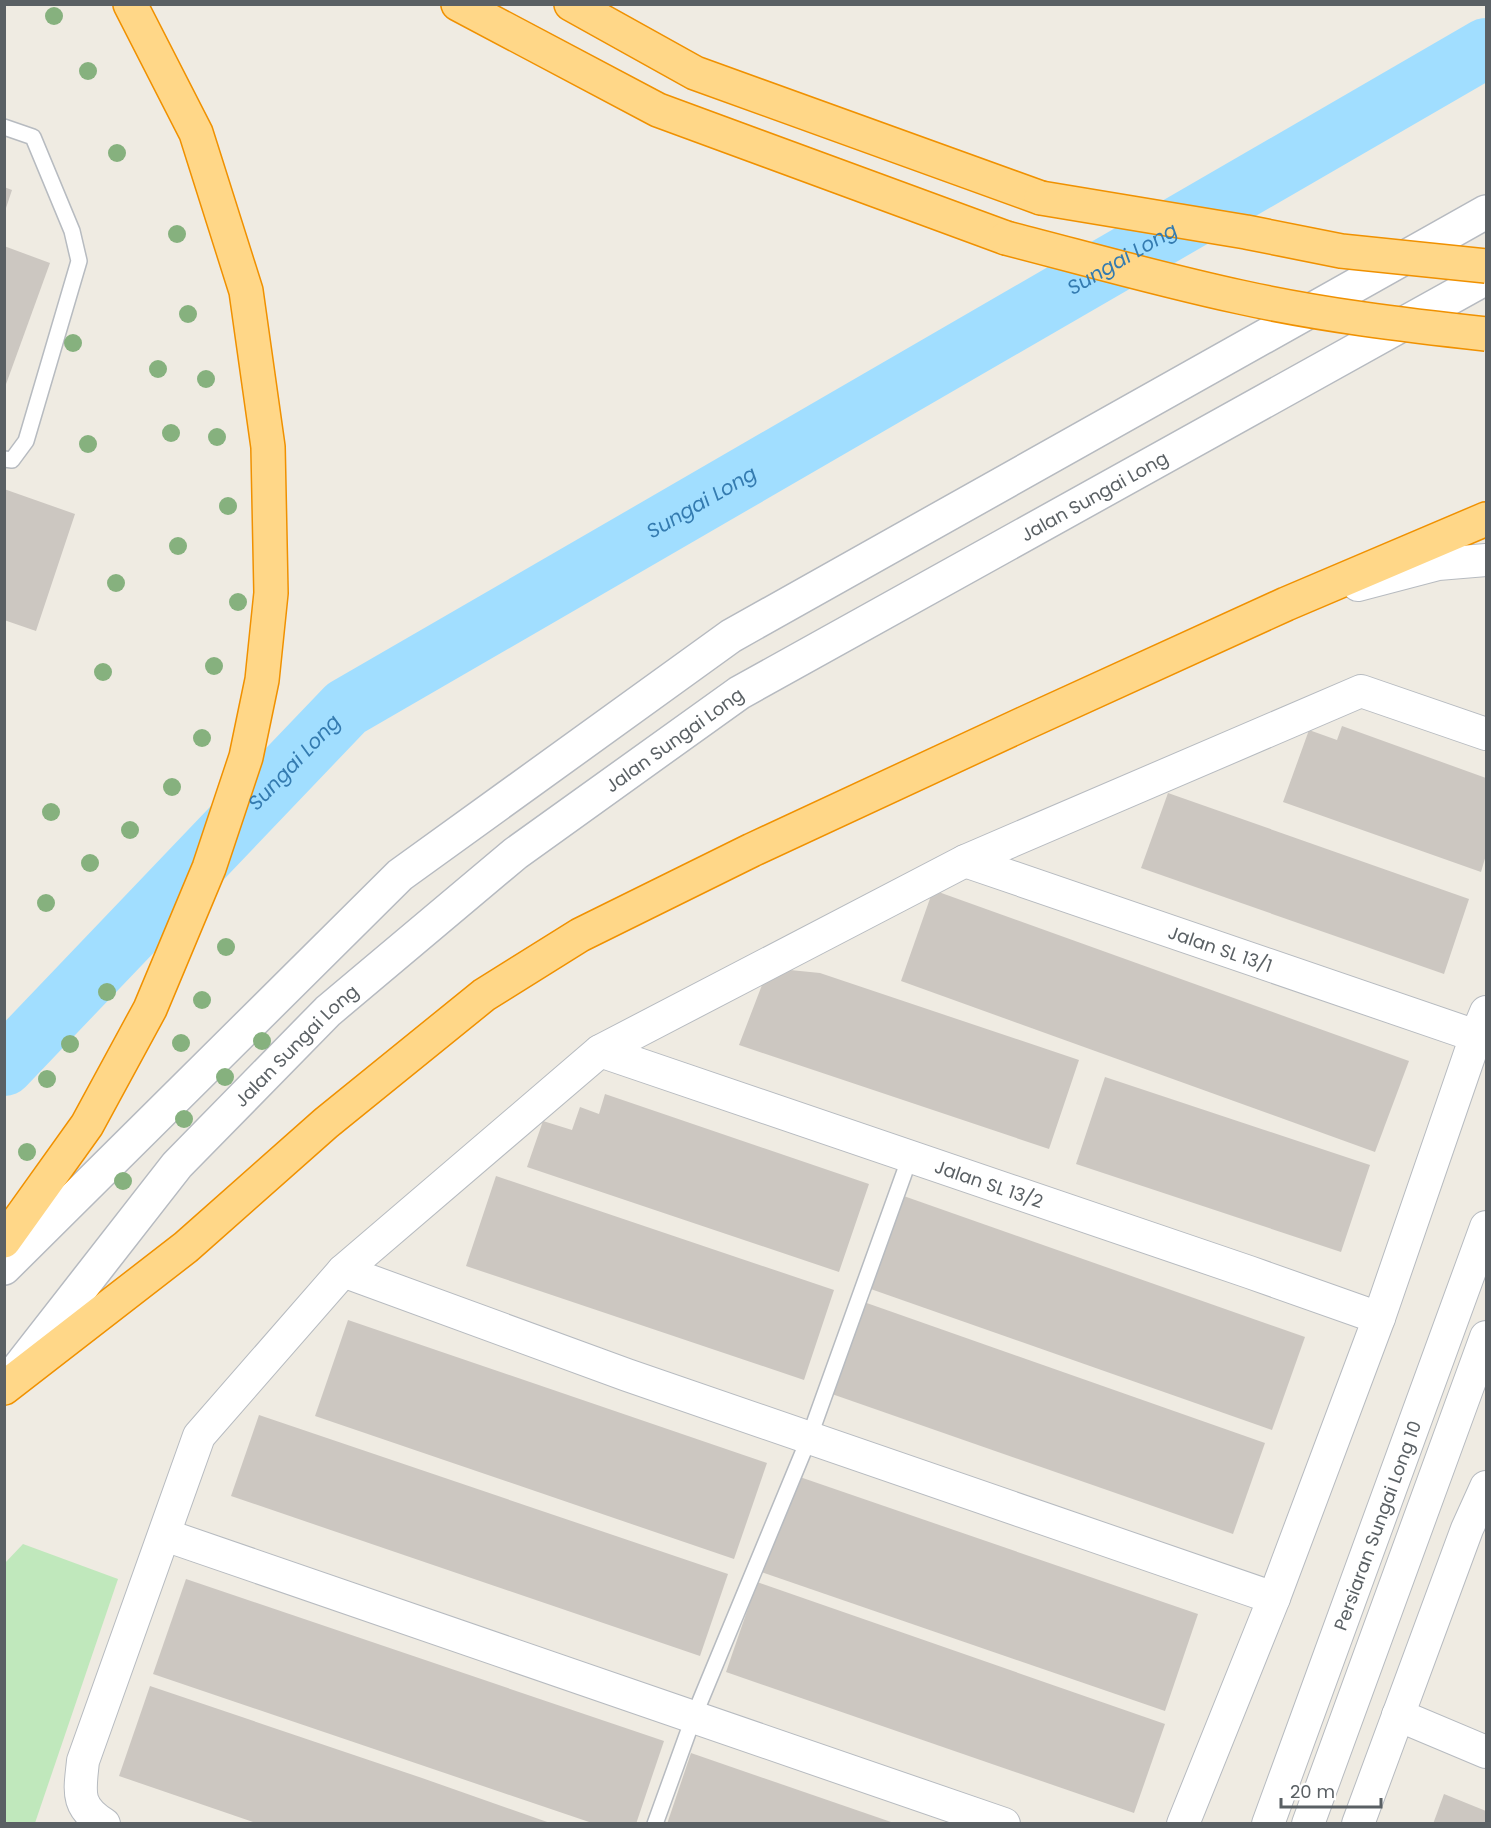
<svg xmlns="http://www.w3.org/2000/svg" width="1491" height="1828" font-family="Poppins,sans-serif">
  <rect width="100%" height="100%" fill="#efebe2"/>
  <!-- green -->
  <path fill="#c0e8bc" d="M23 1544 118 1579 35 1823H5V1563Z"/>
  <g fill="none" stroke-linecap="round" stroke-linejoin="round">
    <!-- river -->
    <path stroke="#a1deff" stroke-width="60" id="s1" d="M4 1066 346 708 1486 48"/>
  </g>
  <!-- building -->
  <g fill="#ccc7c1">
    <path d="M4 187 12 190 5 211H4Z"/>
    <path d="M4 246 50 263 5 387H4Z"/>
    <path d="M4 489 75 514 36 631 4 620Z"/>
    <path d="M1342 726 1486 778V855L1481 872 1283 802 1309 730 1337 740Z"/>
    <path d="M1168 793 1469 899 1444 974 1141 868Z"/>
    <path d="M933 890 1409 1061 1375 1152 901 981Z"/>
    <path d="M770 964 790 970 820 973 1079 1060 1049 1149 739 1045Z"/>
    <path d="M1105 1077 1370 1165 1341 1252 1076 1164Z"/>
    <path d="M605 1094 869 1184 839 1272 527 1167 543 1121 572 1130 580 1107 599 1114Z"/>
    <path d="M496 1176 834 1290 804 1380 466 1266Z"/>
    <path d="M898 1194 1305 1337 1272 1430 865 1287Z"/>
    <path d="M861 1301 1265 1443 1233 1534 829 1393Z"/>
    <path d="M348 1320 767 1463 734 1559 315 1416Z"/>
    <path d="M259 1415 728 1574 700 1656 231 1496Z"/>
    <path d="M794 1475 1198 1614 1165 1711 761 1572Z"/>
    <path d="M186 1579 664 1741 636 1824H595L153 1674Z"/>
    <path d="M757 1582 1165 1724 1134 1813 726 1672Z"/>
    <path d="M150 1686 422 1778 553 1824H259L119 1776Z"/>
    <path d="M691 1753 894 1823V1824H667Z"/>
    <path d="M1444 1794 1486 1811V1824H1433Z"/>
  </g>
  <g fill="none" stroke-linecap="round" stroke-linejoin="round">
    <!-- lane casing -->
    <g stroke="#b7bbc0" stroke-width="18">
      <g id="lane">
        <path d="M4 127 33 137 72 231 79 261 26 441 12 460 4 459"/>
        <path d="M655 1824 694 1716 809 1438 910 1157"/>
      </g>
    </g>
    <!-- street casing -->
    <g stroke="#b7bbc0" stroke-width="34">
      <g id="street">
        <path d="M1358 585 1438 564 1486 560"/>
        <path id="s2" d="M965 861 1476 1036"/>
        <path id="s3" d="M600 1051 1249 1272 1379 1318"/>
        <path d="M343 1271 627 1375 1274 1598"/>
        <path d="M165 1535 1004 1824"/>
        <path d="M1398 1715 1486 1752"/>
        <path d="M104 1824C75 1806 80 1791 83 1761L199 1436 343 1271 600 1051 965 861 1361 691 1486 734"/>
        <path d="M1183 1824 1274 1598 1379 1318 1476 1036 1486 1012"/>
        <path id="s4" d="M1268 1824 1486 1227"/>
        <path d="M1308 1824 1486 1337"/>
        <path d="M1358 1824 1467 1529 1486 1487"/>
      </g>
    </g>
    <!-- secondary casing -->
    <g stroke="#b6bac0" stroke-width="36">
      <g id="secondary">
        <path d="M4 1268 400 875 731 636 1486 212"/>
        <path id="s5" d="M14 1374 177 1165 328 1011 516 853 739 693 1486 278"/>
      </g>
    </g>
    <!-- highway casing -->
    <g stroke="#f09100" stroke-width="36">
      <g id="highway">
        <path d="M458 4 658 110 1006 238"/>
        <path d="M571 4 695 73 1041 198"/>
        <path d="M4 1241 87 1125 150 1009 209 868 246 757 262 680 271 593 268 447 246 291 196 133 130 4"/>
        <path d="M4 1388 186 1247 326 1123 484 995 580 935 752 850 1023 724 1286 604 1486 519"/>
      </g>
    </g>
    <!-- lane -->
    <use href="#lane" stroke="#fff" stroke-width="15"/>
    <!-- street -->
    <use href="#street" stroke="#fff" stroke-width="32"/>
    <!-- secondary -->
    <use href="#secondary" stroke="#fff" stroke-width="33"/>
    <!-- highway -->
    <use href="#highway" stroke="#ffd788" stroke-width="33"/>
    <!-- highway-bridge casing -->
    <g stroke="#f09100" stroke-width="36" stroke-linecap="butt">
      <g id="highway-bridge">
        <path d="M1041 198 1246 232 1341 251 1486 266"/>
        <path d="M1006 238C1084 258 1161 280 1240 297 1321 315 1404 325 1486 334"/>
      </g>
    </g>
    <!-- highway-bridge -->
    <use href="#highway-bridge" stroke="#ffd788" stroke-width="33"/>
  </g>
  <!-- trees -->
  <g fill="#86b17e">
    <circle cx="54" cy="16" r="9"/>
    <circle cx="88" cy="71" r="9"/>
    <circle cx="117" cy="153" r="9"/>
    <circle cx="177" cy="234" r="9"/>
    <circle cx="188" cy="314" r="9"/>
    <circle cx="73" cy="343" r="9"/>
    <circle cx="158" cy="369" r="9"/>
    <circle cx="206" cy="379" r="9"/>
    <circle cx="171" cy="433" r="9"/>
    <circle cx="217" cy="437" r="9"/>
    <circle cx="88" cy="444" r="9"/>
    <circle cx="228" cy="506" r="9"/>
    <circle cx="178" cy="546" r="9"/>
    <circle cx="116" cy="583" r="9"/>
    <circle cx="238" cy="602" r="9"/>
    <circle cx="214" cy="666" r="9"/>
    <circle cx="103" cy="672" r="9"/>
    <circle cx="202" cy="738" r="9"/>
    <circle cx="172" cy="787" r="9"/>
    <circle cx="51" cy="812" r="9"/>
    <circle cx="130" cy="830" r="9"/>
    <circle cx="90" cy="863" r="9"/>
    <circle cx="46" cy="903" r="9"/>
    <circle cx="226" cy="947" r="9"/>
    <circle cx="107" cy="992" r="9"/>
    <circle cx="202" cy="1000" r="9"/>
    <circle cx="262" cy="1041" r="9"/>
    <circle cx="181" cy="1043" r="9"/>
    <circle cx="70" cy="1044" r="9"/>
    <circle cx="225" cy="1077" r="9"/>
    <circle cx="47" cy="1079" r="9"/>
    <circle cx="184" cy="1119" r="9"/>
    <circle cx="27" cy="1152" r="9"/>
    <circle cx="123" cy="1181" r="9"/>
  </g>
  <g text-anchor="middle" dominant-baseline="central" stroke-width="6" stroke-linejoin="round" paint-order="stroke">
    <!-- street labels -->
    <g font-size="18" fill="#5a6064" stroke="#fff">
      <text stroke="none"><textPath href="#s5" startOffset="1407">Jalan Sungai Long</textPath></text>
      <text stroke="none"><textPath href="#s5" startOffset="921">Jalan Sungai Long</textPath></text>
      <text stroke="none"><textPath href="#s2" startOffset="270">Jalan SL 13/1</textPath></text>
      <text stroke="none"><textPath href="#s5" startOffset="434">Jalan Sungai Long</textPath></text>
      <text stroke="none"><textPath href="#s3" startOffset="411">Jalan SL 13/2</textPath></text>
      <text stroke="none"><textPath href="#s4" startOffset="318">Persiaran Sungai Long 10</textPath></text>
    </g>
    <!-- water labels -->
    <g font-size="20" font-style="italic" fill="#347bb0" stroke="#fff">
      <text stroke="none"><textPath href="#s1" startOffset="1392">Sungai Long</textPath></text>
      <text stroke="none"><textPath href="#s1" startOffset="906">Sungai Long</textPath></text>
      <text stroke="none"><textPath href="#s1" startOffset="420">Sungai Long</textPath></text>
    </g>
  </g>
  <!-- border -->
  <rect width="1491" height="1828" fill="none" stroke="#5a6064" stroke-width="12"/>
  <!-- scale -->
  <path d="M1281 1798v9h100v-9" fill="none" stroke="#5a6064" stroke-width="3"/>
  <text x="1290" y="1798" font-size="18" fill="#5a6064" stroke="#ffffff" stroke-width="4.5" paint-order="stroke">20 m</text>
</svg>
